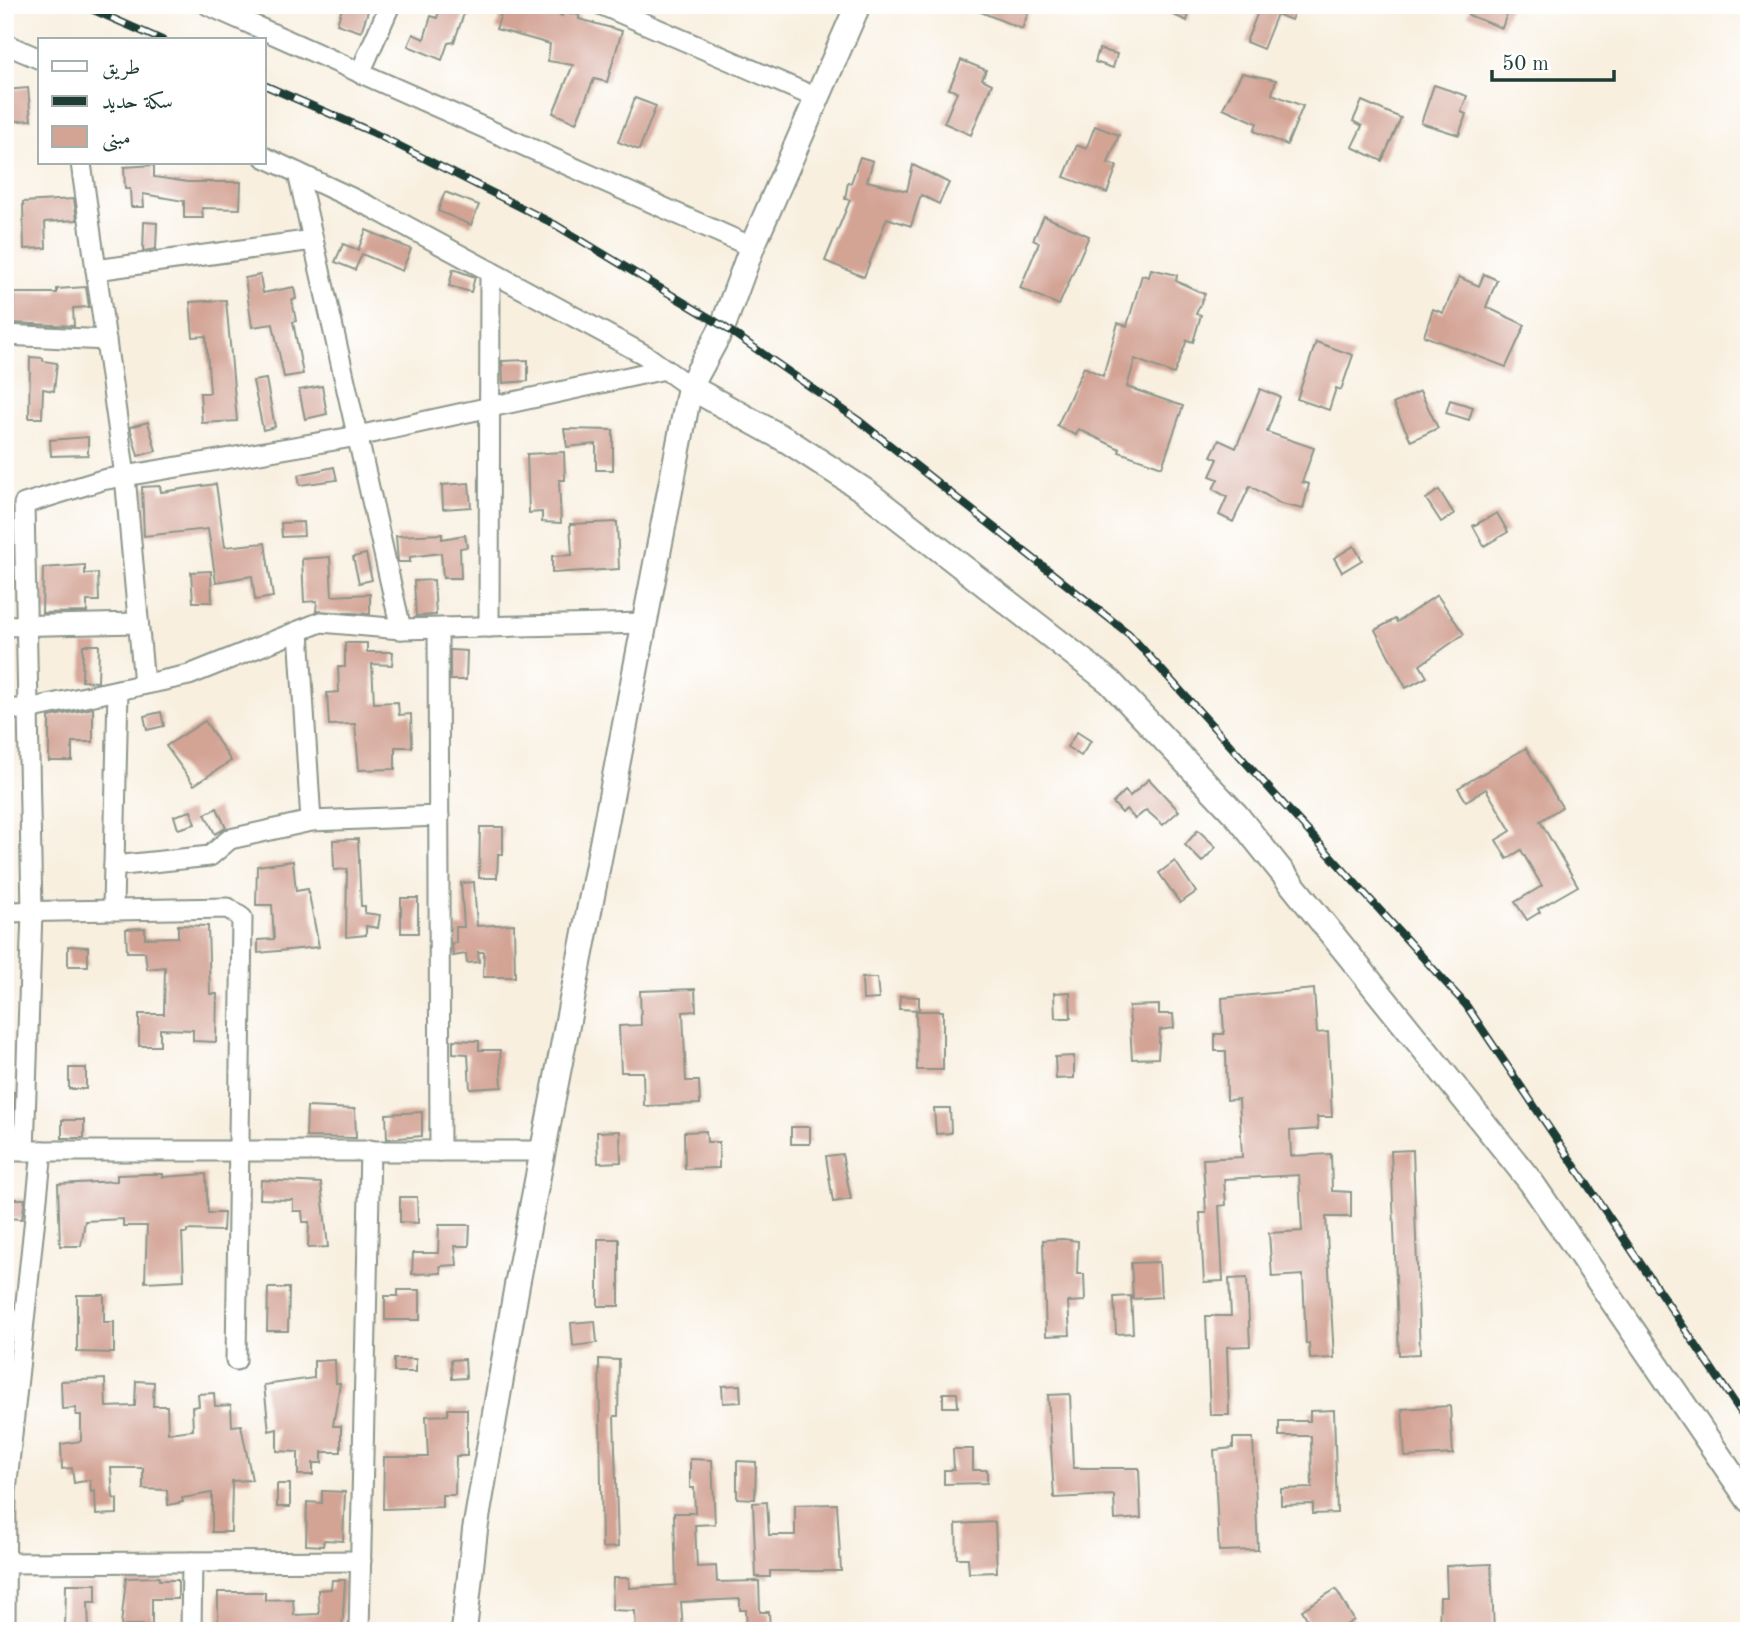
<svg xmlns="http://www.w3.org/2000/svg" width="1754" height="1636" font-family="'Old Standard TT',Amiri,serif">
  <rect width="100%" height="100%" fill="#fff"/>
  <filter id="ink" filterUnits="userSpaceOnUse"><feTurbulence type="fractalNoise" baseFrequency=".0143" numOctaves="2"/><feDisplacementMap in="SourceGraphic" scale="14" xChannelSelector="R" yChannelSelector="G"/><feConvolveMatrix kernelMatrix="1 2 1 2 8 2 1 2 1" color-interpolation-filters="sRGB"/></filter>
  <filter id="wash" filterUnits="userSpaceOnUse"><feTurbulence type="fractalNoise" baseFrequency=".00686" numOctaves="4" result="noise"/><feDisplacementMap in="SourceGraphic" scale="28" xChannelSelector="R" yChannelSelector="G"/><feGaussianBlur stdDeviation="1.57" result="paint"/><feColorMatrix in="noise" values="0 0 0 0 0 0 0 0 0 0 0 0 0 0 0 0 0 1.4 0 .05"/><feComposite in="paint" operator="in"/></filter>
  <g filter="url(#wash)">
    <rect width="100%" height="100%" fill="#f8efdf"/>
    <g id="blocks">
      <!-- building -->
      <g fill="#d3a394">
        <path d="M343 5H370L361 32 337 24Z"/>
        <path d="M441 5H467L454 42 448 43 442 60 408 46 413 34 424 39 431 16 437 18Z"/>
        <path d="M504 5H530L562 16 563 12 579 15V19L622 31 607 82 594 79 576 123 553 113 573 65 548 61 550 44 496 29Z"/>
        <path d="M964 5H1031L1022 29Z"/>
        <path d="M1152 5H1191L1187 21Z"/>
        <path d="M1257 5H1297L1291 20 1277 14 1263 49 1246 42 1260 7Z"/>
        <path d="M1471 5H1510L1502 28 1468 15Z"/>
        <path d="M1099 49 1117 54 1113 68 1095 62Z"/>
        <path d="M961 60 986 70 982 79 992 84 971 135 944 123 957 92 949 89Z"/>
        <path d="M1242 73 1276 80 1272 94 1303 106 1287 145 1254 131 1257 123 1223 108Z"/>
        <path d="M1434 85 1467 96 1461 112 1466 114 1459 135 1421 123Z"/>
        <path d="M28 88 31 120 5 122V90Z"/>
        <path d="M635 98 656 106 639 150 618 142Z"/>
        <path d="M1362 101 1401 118 1382 161 1352 147 1362 126 1353 121Z"/>
        <path d="M1095 126 1119 135 1108 163 1117 166 1107 193 1064 177 1077 145 1086 149Z"/>
        <path d="M860 157 873 161 867 181 907 191 913 165 949 183 939 204 921 195 911 226 887 218 864 277 825 261 850 200 845 199 848 182 851 183Z"/>
        <path d="M154 165V177L188 182H241L240 209 202 208 203 218H184V201L143 194 144 207H131L130 189H125L124 167Z"/>
        <path d="M445 192 479 205 471 225 438 211Z"/>
        <path d="M74 199 77 220 45 222 46 248 24 249 23 202Z"/>
        <path d="M1044 216 1089 236 1059 305 1020 288 1039 243 1033 240Z"/>
        <path d="M144 222 157 223 156 249 143 251Z"/>
        <path d="M366 230 411 249 402 271 362 254 355 270 335 262 343 244 358 250Z"/>
        <path d="M453 269 475 277 471 292 449 286Z"/>
        <path d="M1151 269 1177 275 1176 281 1205 294 1196 314 1201 315 1193 342 1187 340 1174 374 1135 359 1127 387 1183 406 1162 467 1119 452 1120 449 1078 429 1076 435 1057 426 1084 367 1103 376 1118 323 1127 326 1142 275 1149 277Z"/>
        <path d="M1484 274 1497 280 1486 307 1525 325 1506 367 1424 336 1433 309 1443 313 1459 277 1479 286Z"/>
        <path d="M260 275 263 293 294 287 296 299 292 300 296 321 293 322 303 374 284 377 273 324 252 327 245 278Z"/>
        <path d="M86 287 89 307 73 308 74 326 13 323 14 293H57V289Z"/>
        <path d="M226 300 237 421 202 423 200 393H210L206 336 193 337 190 302Z"/>
        <path d="M1316 342 1353 355 1341 390 1336 388 1329 410 1297 399Z"/>
        <path d="M30 357 43 358V361L57 363 54 391 43 389 42 418H29Z"/>
        <path d="M528 360V381L503 383 502 361Z"/>
        <path d="M266 379 275 427 263 430 253 381Z"/>
        <path d="M322 386 327 414 305 419 299 390Z"/>
        <path d="M1260 389 1280 397 1267 432 1314 448 1302 482 1309 484 1303 509 1281 504 1250 486 1233 522 1219 515 1227 497 1213 489 1218 479 1210 476 1218 459 1211 456 1219 440 1236 448Z"/>
        <path d="M1420 391 1438 428 1411 441 1393 404Z"/>
        <path d="M1450 400 1473 407 1469 420 1446 413Z"/>
        <path d="M148 422 156 451 138 456 130 427Z"/>
        <path d="M564 429 613 430V470H596V444L567 447Z"/>
        <path d="M88 437V455L51 456 50 440Z"/>
        <path d="M564 452 565 480H559L561 523 542 522V512L529 513 527 454Z"/>
        <path d="M334 467 337 480 300 485 298 475Z"/>
        <path d="M469 483 471 507 443 509 442 485Z"/>
        <path d="M216 484 225 547 265 543 273 597 255 600 252 576 216 582 208 529 144 536 142 487 160 486 161 492Z"/>
        <path d="M1439 490 1454 514 1441 522 1426 499Z"/>
        <path d="M1497 513 1508 532 1484 546 1473 526Z"/>
        <path d="M303 522 304 536 282 537 281 523Z"/>
        <path d="M617 522 619 569 552 573V556L572 555 570 524Z"/>
        <path d="M442 534V539L465 535 467 547 460 548 461 578H443L441 553 410 557V562H398L396 536Z"/>
        <path d="M1354 546 1362 560 1342 572 1334 558Z"/>
        <path d="M366 554 372 580 359 583 353 557Z"/>
        <path d="M330 557 332 596 370 594V614L316 611 317 601 304 602 302 559Z"/>
        <path d="M85 565V574L98 573 99 601H87V612L42 613 43 568Z"/>
        <path d="M211 571 212 602H193L191 572Z"/>
        <path d="M434 580 436 615 416 616 414 581Z"/>
        <path d="M1437 595 1464 634 1420 665 1427 677 1406 688 1375 630 1395 619 1397 622Z"/>
        <path d="M345 643H367V652H393L392 665 372 664 374 703 398 702 399 715 411 714 412 747H395V769L359 770 355 724 329 725 327 693 339 692 338 667H345Z"/>
        <path d="M83 645H99L98 682 82 681Z"/>
        <path d="M450 650 467 651 466 680H450Z"/>
        <path d="M93 708V742H72V761H49V717Z"/>
        <path d="M161 712 164 726 147 730 144 716Z"/>
        <path d="M205 721 231 761 194 785 166 746Z"/>
        <path d="M1077 732 1091 741 1081 756 1067 747Z"/>
        <path d="M1526 748 1562 807 1540 821 1578 886 1538 909 1540 912 1527 920 1515 902 1542 886 1521 850 1507 859 1496 840 1511 831 1486 789 1466 801 1458 788Z"/>
        <path d="M1149 779 1179 811 1163 825 1146 810 1135 819 1126 809 1122 813 1113 803 1125 791 1130 796Z"/>
        <path d="M217 808 226 828 215 834 205 814Z"/>
        <path d="M191 811 195 824 178 829 174 816Z"/>
        <path d="M480 827H503V854H498L497 878H479Z"/>
        <path d="M1198 830 1216 847 1202 862 1185 845Z"/>
        <path d="M358 839 361 906H365V913L380 915 378 928 366 926V935L346 937 347 869 334 870 333 840Z"/>
        <path d="M293 861 296 891 308 889 319 947 258 953V940L274 939 272 905H256L257 866Z"/>
        <path d="M1175 861 1196 892 1180 903 1159 873Z"/>
        <path d="M474 882 477 926 514 924 515 977H483L484 952H478L479 962 467 963 466 954 453 956 452 943H456V927H464L461 883Z"/>
        <rect x="401" y="898" width="17" height="35"/>
        <path d="M178 925 208 926 210 994H217L216 1042 193 1041V1030L160 1029V1046H139V1014H164L165 967 147 969 145 952H127L126 929 145 928V938L178 937Z"/>
        <path d="M68 946 88 947V966H68Z"/>
        <path d="M862 978H877L879 999 863 1000Z"/>
        <path d="M695 989 696 1011 683 1012 686 1081H699L700 1104 644 1106 643 1072H621L619 1026 641 1025 640 991Z"/>
        <path d="M1314 989 1317 1033 1328 1032 1332 1117H1317L1318 1129 1290 1131 1291 1156 1331 1154 1332 1191 1351 1192V1217H1326L1334 1358 1310 1359 1309 1343 1306 1344 1303 1275 1272 1277 1269 1233 1302 1231 1299 1175 1224 1179 1226 1205 1219 1206 1223 1281 1204 1282 1200 1213H1206L1203 1159 1242 1157 1239 1099 1227 1100 1226 1051H1215V1034H1224L1222 998Z"/>
        <path d="M1070 992 1071 1018H1055L1054 993Z"/>
        <path d="M900 996 919 997V1010L899 1009Z"/>
        <path d="M1159 1005V1014H1173L1174 1028 1160 1030 1158 1058 1132 1059 1129 1006Z"/>
        <path d="M916 1011H943V1070H917Z"/>
        <path d="M453 1040 479 1041V1050H500L502 1087 470 1089 468 1054 453 1053Z"/>
        <path d="M1074 1056V1078L1056 1079 1055 1057Z"/>
        <rect x="69" y="1068" width="17" height="21"/>
        <path d="M5 1092H14L12 1139H5Z"/>
        <path d="M307 1107 355 1109 356 1138 306 1137Z"/>
        <path d="M934 1108H950L951 1133 936 1134Z"/>
        <path d="M422 1112V1136L387 1139 386 1114Z"/>
        <rect x="62" y="1120" width="22" height="18"/>
        <rect x="791" y="1127" width="19" height="17"/>
        <path d="M620 1131 621 1162 598 1163 597 1132Z"/>
        <path d="M706 1131 707 1142H719V1168L685 1169 684 1132Z"/>
        <path d="M1413 1150 1420 1354 1399 1355 1391 1151Z"/>
        <path d="M842 1154 851 1199 833 1202 826 1156Z"/>
        <path d="M148 1174H163V1177L206 1174 208 1213H224L223 1231 187 1230V1233H182L184 1280 145 1282 147 1226H123V1219L85 1221 81 1246H60L58 1184 117 1181V1175Z"/>
        <path d="M261 1180 321 1183 328 1247 308 1248 309 1222H303L302 1211H293V1200L260 1199Z"/>
        <path d="M400 1197H417L418 1223 400 1222Z"/>
        <path d="M5 1199H25L22 1219 5 1218Z"/>
        <path d="M439 1225H470L469 1246H455L457 1265 440 1266 441 1273 412 1274 413 1253H438Z"/>
        <rect x="598" y="1239" width="21" height="67"/>
        <path d="M1063 1239 1078 1241 1077 1274H1084L1085 1301 1068 1302 1070 1335 1046 1336 1043 1240Z"/>
        <path d="M1159 1262 1161 1297 1133 1299 1131 1263Z"/>
        <path d="M1247 1278 1250 1346 1227 1347 1229 1415H1210L1206 1316H1231L1229 1279Z"/>
        <path d="M268 1288H289L288 1331H267Z"/>
        <path d="M398 1290H420V1320H385V1296H398Z"/>
        <path d="M77 1295H104V1322H114V1353L77 1352Z"/>
        <path d="M1131 1296 1133 1333 1116 1334 1114 1297Z"/>
        <path d="M595 1321 597 1343 573 1346 571 1323Z"/>
        <rect x="394" y="1359" width="22" height="13"/>
        <path d="M465 1359 466 1378 452 1379 451 1360Z"/>
        <path d="M599 1359 619 1360 618 1416H614L618 1547 602 1548Z"/>
        <path d="M335 1360 336 1383H340L333 1426H341V1452H322V1463H313V1475H298V1452L277 1451V1429L269 1431 264 1385 314 1378V1361Z"/>
        <path d="M105 1379 106 1407 135 1406 136 1381 154 1382 153 1406H167L168 1433 193 1430 192 1407 199 1406 198 1394 214 1393 215 1406 231 1405 232 1426 241 1425 252 1480 232 1481 231 1532H212V1493L182 1498 183 1502 168 1505 167 1490 143 1489V1468H111L113 1498 117 1499V1514L96 1515 95 1491 91 1492 90 1480 74 1483 72 1468 62 1469 61 1444 81 1441V1415H76V1408L62 1409 61 1381Z"/>
        <path d="M740 1385 741 1402 723 1403 722 1386Z"/>
        <path d="M943 1393H957L958 1407H943Z"/>
        <path d="M1070 1394 1073 1468H1139L1141 1518 1115 1520 1114 1495 1054 1498 1048 1395Z"/>
        <path d="M1450 1406 1453 1454 1405 1457 1402 1409Z"/>
        <path d="M448 1409H467V1456H456L455 1495H442V1507L383 1509 384 1457H428L426 1416 448 1415Z"/>
        <path d="M1334 1410 1337 1513 1313 1514V1504L1281 1505V1489L1312 1488 1311 1436H1279V1421H1310V1411Z"/>
        <path d="M1233 1438H1253L1258 1550 1219 1551 1214 1450 1233 1448Z"/>
        <path d="M953 1449H973V1470H987V1483L944 1484V1470H954Z"/>
        <path d="M690 1459 712 1460 715 1524 695 1525 697 1567 716 1566 717 1582 759 1581 760 1612H769L770 1631H747L746 1610H740V1599L681 1602 683 1631H636L635 1611 612 1610 613 1578H629V1588L676 1585 674 1513H695L694 1488H690Z"/>
        <path d="M737 1461 756 1462 755 1499 737 1498Z"/>
        <rect x="277" y="1484" width="13" height="23"/>
        <path d="M322 1491 345 1492 343 1541 324 1540 323 1546 306 1545 307 1502 322 1503Z"/>
        <path d="M767 1502 769 1535H795V1505L837 1504 841 1571H770V1577H756L753 1503Z"/>
        <path d="M995 1522 997 1572 969 1573 968 1558H957L956 1524Z"/>
        <path d="M1491 1564 1494 1631H1439L1440 1597H1447L1446 1566Z"/>
        <path d="M159 1577V1580H178V1599H152V1625H121L126 1578Z"/>
        <path d="M332 1580H345L342 1631H218V1592H265V1600L293 1599 294 1615 319 1614 318 1590 331 1589Z"/>
        <path d="M66 1584H96V1602H88L89 1631H65Z"/>
        <path d="M1336 1589 1354 1620 1337 1631H1314L1302 1610Z"/>
      </g>
    </g>
  </g>
  <g filter="url(#ink)">
    <use href="#blocks" fill-opacity="0" stroke="#8c968a" stroke-width="2"/>
    <g fill="none" stroke-linecap="round" stroke-linejoin="round">
      <!-- minor casing -->
      <g stroke="#8c968a" stroke-width="23">
        <g id="minor">
          <path d="M208 5 752 247"/>
          <path d="M602 5 817 98"/>
          <path d="M5 44 40 59"/>
          <path d="M360 73 390 5"/>
          <path d="M264 157 373 208 645 355 690 387"/>
          <path d="M81 163 125 476 144 684"/>
          <path d="M298 173 401 629"/>
          <path d="M96 270 313 240"/>
          <path d="M5 335 106 340"/>
          <path d="M5 626 138 623"/>
          <path d="M489 627 490 271"/>
          <path d="M438 629 440 1151"/>
          <path d="M299 631 311 821 439 816"/>
          <path d="M5 709H28L189 675 321 622 401 629 645 623"/>
          <path d="M114 866 210 856 230 839 311 821"/>
          <path d="M113 908 118 690"/>
          <path d="M5 912 228 908 242 918 236 1360"/>
          <path d="M5 1151H543"/>
          <path d="M24 1151 32 911 24 504 102 480 358 436 665 369"/>
          <path d="M7 1563 361 1561"/>
          <path d="M5 1619 6 1491 42 1151"/>
          <path d="M191 1631 192 1562"/>
          <path d="M359 1631 370 1150"/>
        </g>
      </g>
      <!-- major casing -->
      <g stroke="#8c968a" stroke-width="28">
        <g id="major">
          <path d="M690 387 788 441 865 491 1110 682 1237 816 1531 1182 1749 1500"/>
          <path d="M464 1631 475 1530 517 1285 690 387 723 326 752 247 858 5"/>
        </g>
      </g>
      <!-- minor -->
      <use href="#minor" stroke="#fff" stroke-width="19"/>
      <!-- major -->
      <use href="#major" stroke="#fff" stroke-width="24"/>
      <!-- rail casing -->
      <g stroke="#1f3d34" stroke-width="8">
        <g id="rail">
          <path d="M82 5 162 40"/>
          <path d="M264 85 372 132 554 224 723 326 858 420 1129 634 1466 1005 1749 1424"/>
        </g>
      </g>
      <!-- rail -->
      <use href="#rail" stroke="#fff" stroke-width="5" stroke-dasharray="16" stroke-linecap="butt"/>
    </g>
  </g>
  <!-- margin -->
  <rect width="1754" height="1636" fill="none" stroke="#fff" stroke-width="28"/>
  <!-- legend -->
  <rect x="38" y="38" width="228" height="126" fill="#ffffff" stroke="#a5b1ae" stroke-width="2"/>
  <rect x="52" y="61" width="35" height="10" fill="#ffffff" stroke="#a5b1ae" stroke-width="2"/>
  <text x="102" y="74" font-size="21" fill="#1f3d34">طريق</text>
  <rect x="52" y="96" width="35" height="10" fill="#1f3d34" stroke="#a5b1ae" stroke-width="2"/>
  <text x="102" y="108" font-size="21" fill="#1f3d34">سكة حديد</text>
  <rect x="52" y="126" width="35" height="21" fill="#d3a394" stroke="#a5b1ae" stroke-width="2"/>
  <text x="102" y="144" font-size="21" fill="#1f3d34">مبنى</text>
  <!-- scale -->
  <path d="M1492 70v10h122v-10" fill="none" stroke="#1f3d34" stroke-width="3.5"/>
  <text x="1502" y="70" font-size="21" fill="#1f3d34" stroke="#ffffff" stroke-width="5" paint-order="stroke">50 m</text>
</svg>
